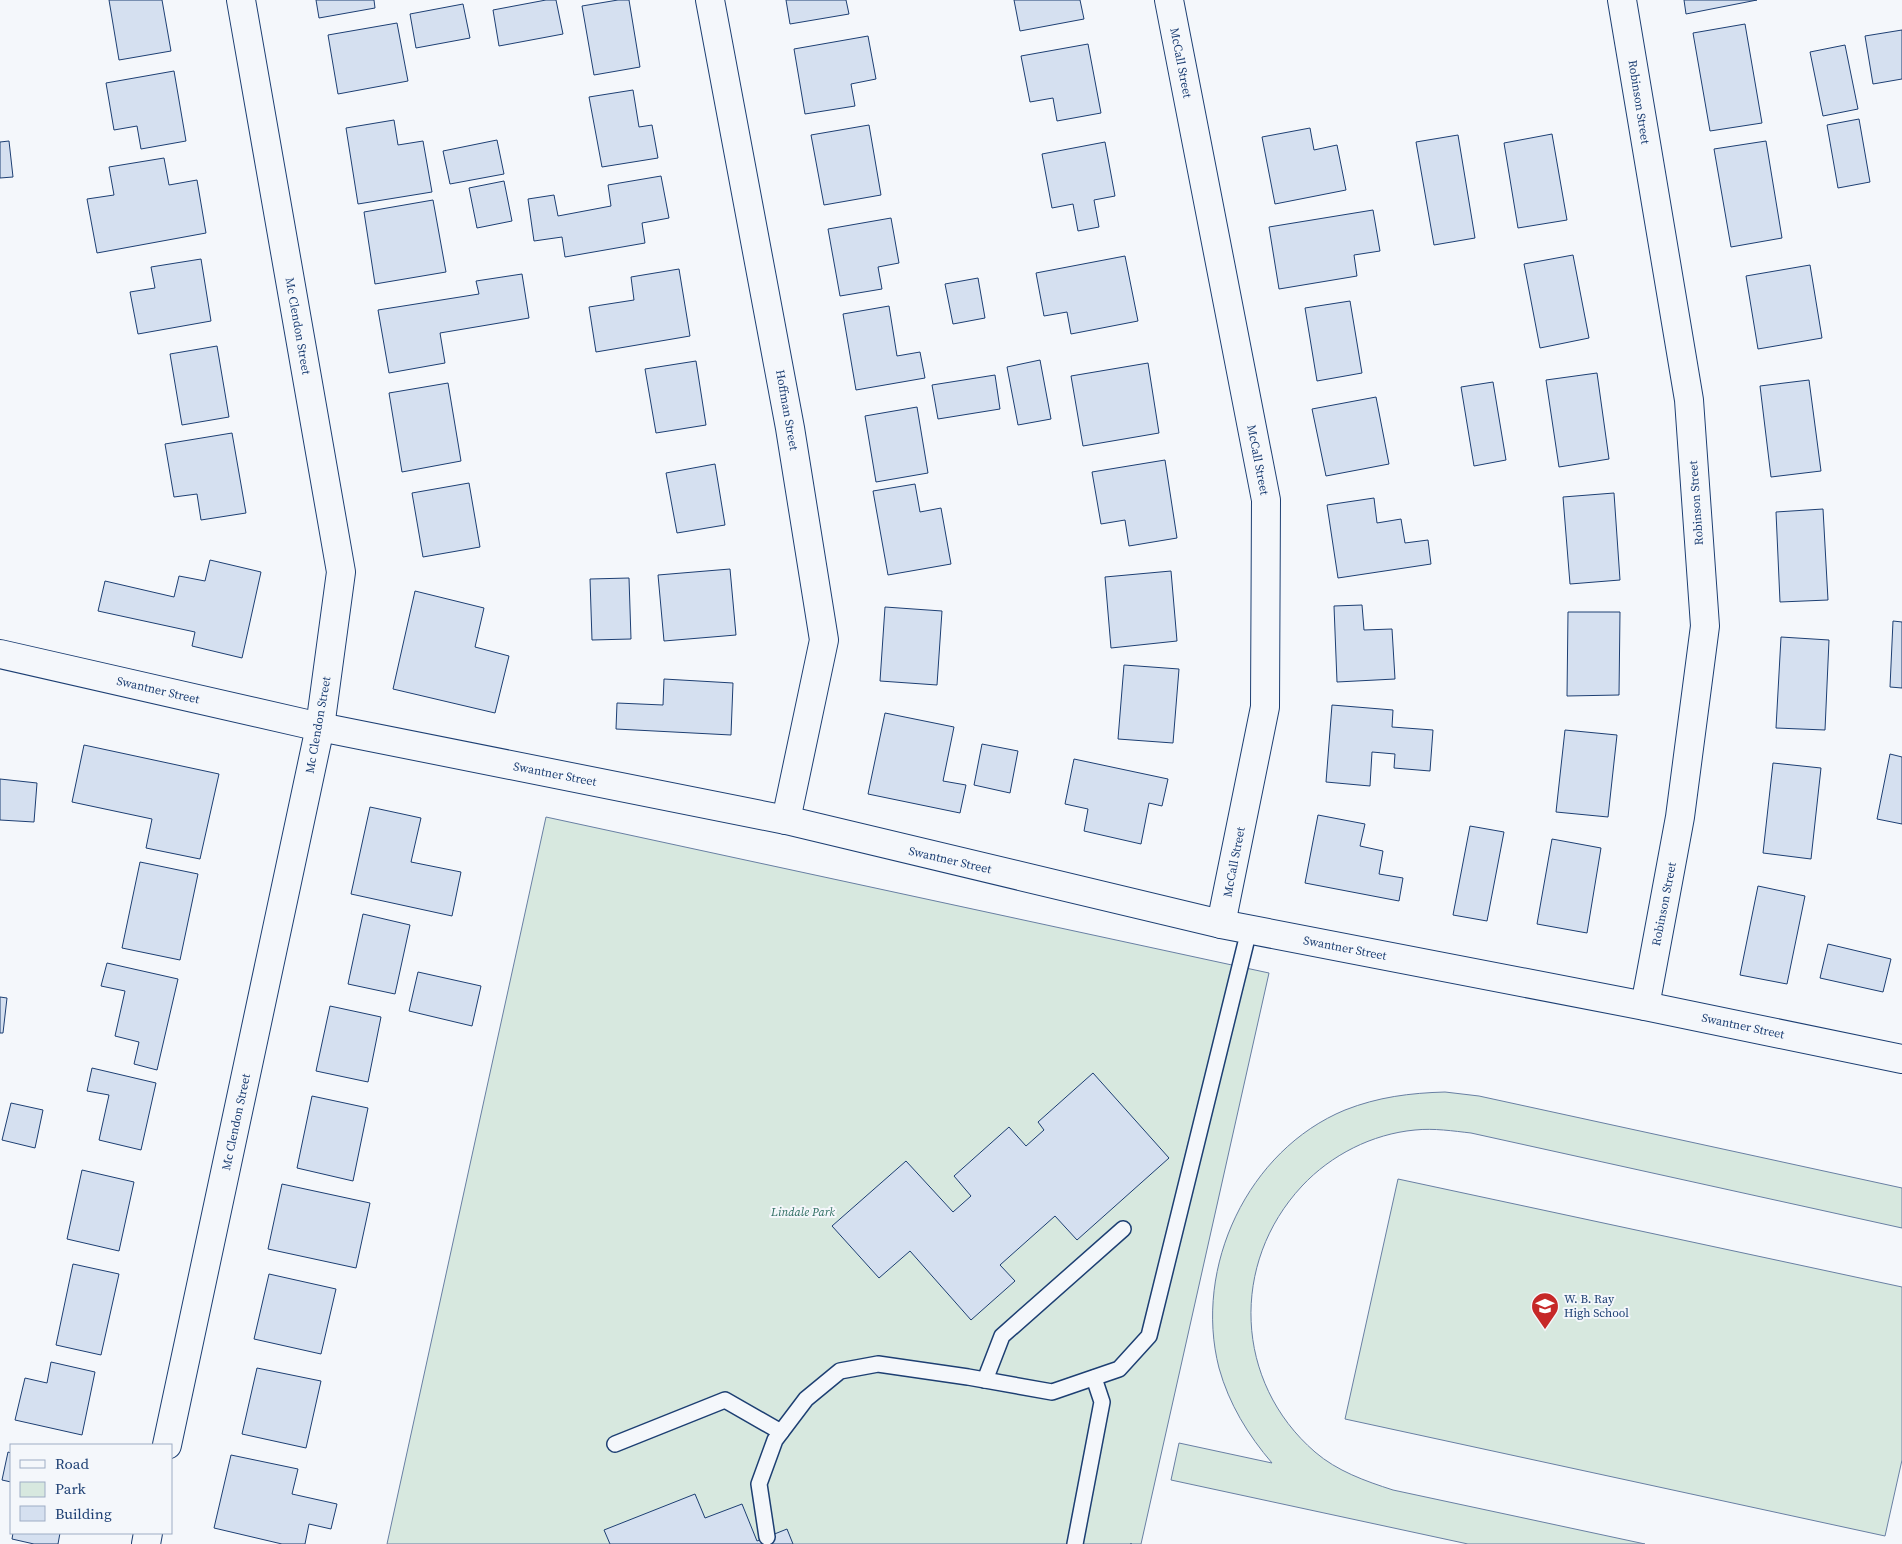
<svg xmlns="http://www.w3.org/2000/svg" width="1902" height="1544" font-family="'Source Serif 4',serif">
  <rect width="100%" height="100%" fill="#f4f7fb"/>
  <!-- green -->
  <g fill="#d7e8df" stroke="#687fa3">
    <path d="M546 817 1269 973 1141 1544H387Z"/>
    <path d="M1445 1092 1479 1096 1902 1188V1228L1471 1133C1453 1131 1434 1128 1415 1130 1372 1134 1331 1155 1302 1186 1230 1263 1234 1382 1315 1452 1337 1471 1365 1481 1393 1490L1645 1544H1468L1171 1480 1179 1443 1272 1463C1248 1435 1229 1404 1219 1368 1193 1267 1248 1150 1345 1110 1378 1097 1410 1093 1445 1092Z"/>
    <path d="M1398 1179 1902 1287V1460L1885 1536 1345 1419Z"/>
  </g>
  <!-- building -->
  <g fill="#d5e0f0" stroke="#1d3f73">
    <path d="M109 0H162L171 51 119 60Z"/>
    <path d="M316 0H374L375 8 319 18Z"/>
    <path d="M546 0H556L563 34 499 46 493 10Z"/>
    <path d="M618 0H629L640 67 594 75 582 6Z"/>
    <path d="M786 0H846L849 14 790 24Z"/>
    <path d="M1014 0H1080L1084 19 1020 31Z"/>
    <path d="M1684 0H1757L1686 14Z"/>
    <path d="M463 4 470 38 416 48 410 14Z"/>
    <path d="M397 23 408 81 338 94 328 35Z"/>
    <path d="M1745 24 1762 123 1710 131 1693 33Z"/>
    <path d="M1902 30V79L1873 84 1865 36Z"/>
    <path d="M868 36 876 79 851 84 855 106 805 114 794 49Z"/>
    <path d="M1088 44 1101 113 1057 121 1053 98 1030 102 1021 56Z"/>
    <path d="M1845 45 1858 109 1823 116 1810 52Z"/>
    <path d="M174 71 186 141 141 149 137 126 114 130 106 83Z"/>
    <path d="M633 90 639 127 652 125 658 158 602 167 589 97Z"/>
    <path d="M1859 119 1870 182 1838 188 1827 125Z"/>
    <path d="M394 120 398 145 423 141 432 192 358 204 346 128Z"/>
    <path d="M869 125 881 195 824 205 811 135Z"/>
    <path d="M1310 128 1314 150 1337 145 1346 190 1275 204 1262 137Z"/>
    <path d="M1552 134 1567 220 1518 228 1504 143Z"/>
    <path d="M1458 135 1475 238 1434 245 1416 142Z"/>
    <path d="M497 140 504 174 450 184 443 151Z"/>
    <path d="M9 141 13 177 0 178V142Z"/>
    <path d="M1766 141 1782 238 1731 247 1714 149Z"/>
    <path d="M1105 142 1115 196 1094 200 1099 227 1078 231 1073 204 1052 208 1042 154Z"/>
    <path d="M164 158 169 185 197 180 206 233 97 253 87 199 114 195 109 167Z"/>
    <path d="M661 176 669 218 642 223 645 243 565 257 562 237 534 241 528 199 554 195 558 216 611 206 608 185Z"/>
    <path d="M504 181 512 221 477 228 469 188Z"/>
    <path d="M433 200 446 272 375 284 364 212Z"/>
    <path d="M1373 210 1380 251 1354 255 1357 276 1279 289 1269 227Z"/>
    <path d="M891 218 899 263 878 267 882 289 840 296 828 229Z"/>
    <path d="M1573 255 1589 338 1540 348 1524 264Z"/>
    <path d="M1125 256 1138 321 1071 334 1067 312 1044 316 1036 273Z"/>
    <path d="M201 259 211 321 138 334 130 292 155 288 151 267Z"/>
    <path d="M1810 265 1822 338 1758 349 1746 276Z"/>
    <path d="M679 269 690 336 596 352 589 307 634 300 631 277Z"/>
    <path d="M522 274 529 318 440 333 445 363 389 373 378 310 479 294 476 281Z"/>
    <path d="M978 278 985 318 953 324 945 284Z"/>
    <path d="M1350 301 1362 373 1317 381 1305 308Z"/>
    <path d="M889 306 897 356 920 352 925 378 856 390 843 314Z"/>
    <path d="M217 346 229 417 182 425 170 354Z"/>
    <path d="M1040 360 1051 419 1018 425 1007 367Z"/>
    <path d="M696 361 706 425 656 433 645 369Z"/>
    <path d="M1148 363 1159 433 1083 446 1071 376Z"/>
    <path d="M1597 373 1609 459 1559 467 1546 380Z"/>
    <path d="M995 375 1000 409 938 419 932 385Z"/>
    <path d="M1809 380 1821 471 1771 477 1760 386Z"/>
    <path d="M1493 382 1506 460 1474 466 1461 387Z"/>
    <path d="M448 383 461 461 402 472 389 393Z"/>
    <path d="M1376 397 1389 464 1326 476 1312 409Z"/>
    <path d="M917 407 928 473 876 482 865 416Z"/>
    <path d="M232 433 246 513 201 520 197 494 174 497 165 444Z"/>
    <path d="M1165 460 1177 538 1129 546 1125 520 1101 524 1092 472Z"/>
    <path d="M715 464 725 525 677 533 666 473Z"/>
    <path d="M469 483 480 547 423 557 412 493Z"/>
    <path d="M915 484 920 512 941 508 951 564 888 575 873 491Z"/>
    <path d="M1614 493 1620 580 1570 584 1563 497Z"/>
    <path d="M1374 498 1377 523 1401 519 1405 543 1428 540 1431 564 1338 578 1327 505Z"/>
    <path d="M1823 509 1828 600 1780 602 1776 512Z"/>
    <path d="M210 560 261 572 242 658 192 646 195 632 98 611 105 581 174 597 179 576 205 581Z"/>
    <path d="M730 569 736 635 664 641 658 575Z"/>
    <path d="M1171 571 1177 641 1111 648 1105 577Z"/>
    <path d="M629 578 631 639 592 640 590 579Z"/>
    <path d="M415 591 484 608 475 647 509 656 495 713 393 689Z"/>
    <path d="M1362 605 1364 630 1392 629 1395 679 1337 682 1334 606Z"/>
    <path d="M885 607 942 611 937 685 880 681Z"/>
    <path d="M1568 612H1620L1619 695 1567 696Z"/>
    <path d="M1893 621 1902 622V688L1890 687Z"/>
    <path d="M1781 637 1829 640 1825 730 1776 728Z"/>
    <path d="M1124 665 1179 669 1173 743 1118 739Z"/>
    <path d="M664 679 733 683 731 735 616 729 617 703 663 705Z"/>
    <path d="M1332 705 1393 710 1392 727 1433 730 1430 771 1394 768 1395 754 1372 752 1370 786 1326 782Z"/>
    <path d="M885 713 954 727 943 781 966 785 960 813 868 794Z"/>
    <path d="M1565 730 1617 735 1608 817 1556 812Z"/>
    <path d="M982 744 1018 751 1010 793 974 785Z"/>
    <path d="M84 745 219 774 200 859 146 848 152 819 72 802Z"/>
    <path d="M1890 754 1902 757V824L1877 819Z"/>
    <path d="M1074 759 1168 779 1162 806 1149 803 1141 844 1084 831 1088 809 1065 804Z"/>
    <path d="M1773 763 1821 768 1811 859 1763 853Z"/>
    <path d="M0 779 37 783 34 822 0 820Z"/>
    <path d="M370 807 421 818 411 862 461 872 452 916 351 894Z"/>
    <path d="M1318 815 1365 824 1360 846 1383 851 1379 874 1403 878 1399 901 1305 883Z"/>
    <path d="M1470 826 1504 832 1487 921 1453 915Z"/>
    <path d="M1552 839 1601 848 1587 933 1537 924Z"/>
    <path d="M140 862 198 874 180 960 122 948Z"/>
    <path d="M1758 886 1805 896 1787 984 1740 975Z"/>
    <path d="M363 914 410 925 395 994 348 984Z"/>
    <path d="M1828 944 1891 959 1883 992 1820 978Z"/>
    <path d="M107 963 178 979 157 1070 134 1064 139 1042 115 1036 125 991 101 986Z"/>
    <path d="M418 972 481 986 472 1026 409 1011Z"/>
    <path d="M0 997 7 998 3 1033H0Z"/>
    <path d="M330 1006 381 1017 368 1082 316 1071Z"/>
    <path d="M92 1068 156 1083 141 1150 99 1140 109 1095 87 1091Z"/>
    <path d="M1093 1073 1169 1158 1077 1240 1055 1216 1000 1265 1015 1281 971 1320 910 1251 879 1278 832 1226 906 1161 953 1212 971 1196 954 1176 1009 1127 1026 1146 1044 1130 1038 1122Z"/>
    <path d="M312 1096 368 1108 353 1181 297 1168Z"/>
    <path d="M11 1103 43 1110 35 1148 2 1140Z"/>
    <path d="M82 1170 134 1182 119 1251 67 1239Z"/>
    <path d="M282 1184 370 1203 356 1268 268 1249Z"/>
    <path d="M73 1264 119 1274 101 1355 56 1345Z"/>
    <path d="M269 1274 336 1289 321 1354 254 1339Z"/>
    <path d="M51 1362 95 1372 82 1435 15 1420 25 1378 47 1383Z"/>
    <path d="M257 1368 321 1381 306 1448 242 1434Z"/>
    <path d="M8 1452 11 1453V1482L2 1480Z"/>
    <path d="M231 1455 298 1469 292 1494 337 1504 331 1529 309 1524 305 1544H282L214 1528Z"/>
    <path d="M695 1494 705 1518 742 1504 757 1541 787 1529 793 1544H610L604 1530Z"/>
    <path d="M13 1533H60L58 1544H34L12 1539Z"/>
  </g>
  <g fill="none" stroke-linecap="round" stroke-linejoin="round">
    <!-- lane casing -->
    <g stroke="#1d3f73" stroke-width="18">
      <g id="lane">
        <path d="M985 1380 1002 1336 1123 1229"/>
        <path d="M615 1444 725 1400 781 1432"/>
        <path d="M767 1537 759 1484 775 1440 806 1399 840 1371 878 1364 968 1377 1052 1392 1119 1369 1149 1336 1249 930"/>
        <path d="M1075 1544 1102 1402 1094 1378"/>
      </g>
    </g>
    <!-- street casing -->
    <g stroke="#1d3f73" stroke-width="30">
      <g id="street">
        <path d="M710 0 790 428 824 640 786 820"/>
        <path d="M1169 0 1266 500 1265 707 1221 924"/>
        <path d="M1622 0 1689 400 1705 626 1680 817 1645 1006"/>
        <path d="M0 654 320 727 786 820 1221 924 1645 1006 1902 1059"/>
        <path d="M167 1445 320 727 341 572 241 0"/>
        <path d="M146 1544 148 1533"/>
      </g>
    </g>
    <!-- lane -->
    <use href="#lane" stroke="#f4f7fb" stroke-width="15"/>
    <!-- street -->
    <use href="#street" stroke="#f4f7fb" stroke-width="28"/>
    <!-- fence -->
    <path stroke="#1d3f73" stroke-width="1" stroke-dasharray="6 2.5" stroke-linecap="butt" d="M1130 1544H1132"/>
  </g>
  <!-- icons -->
  <defs>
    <g id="school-pin" transform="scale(1.4375)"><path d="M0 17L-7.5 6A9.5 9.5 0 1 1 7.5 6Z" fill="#c62828" stroke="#f4f7fb"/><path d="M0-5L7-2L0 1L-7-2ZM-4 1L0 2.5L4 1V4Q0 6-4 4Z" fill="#fff"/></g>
  </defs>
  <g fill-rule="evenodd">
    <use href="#school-pin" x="1545" y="1306"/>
  </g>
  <g text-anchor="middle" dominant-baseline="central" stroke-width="4" stroke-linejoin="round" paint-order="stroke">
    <!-- street labels -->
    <g font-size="12" fill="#1d3f73" stroke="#f4f7fb">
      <text transform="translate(1181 63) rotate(79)">McCall Street</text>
      <text transform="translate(1639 102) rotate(81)">Robinson Street</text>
      <text transform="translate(298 326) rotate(80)">Mc Clendon Street</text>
      <text transform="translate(787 410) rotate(80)">Hoffman Street</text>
      <text transform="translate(1258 460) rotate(79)">McCall Street</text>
      <text transform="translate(1696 503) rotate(-94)">Robinson Street</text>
      <text transform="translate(158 690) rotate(13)">Swantner Street</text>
      <text transform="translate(318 725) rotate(-80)">Mc Clendon Street</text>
      <text transform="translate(555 774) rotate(11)">Swantner Street</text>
      <text transform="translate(950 860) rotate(13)">Swantner Street</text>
      <text transform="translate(1234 862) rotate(-79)">McCall Street</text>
      <text transform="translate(1664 904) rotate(-79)">Robinson Street</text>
      <text transform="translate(1345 948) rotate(11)">Swantner Street</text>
      <text transform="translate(1743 1026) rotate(12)">Swantner Street</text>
      <text transform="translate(236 1122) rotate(-78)">Mc Clendon Street</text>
    </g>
    <!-- park labels -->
    <g font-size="12" font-style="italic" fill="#2c6c60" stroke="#f4f7fb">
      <text x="803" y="1212">Lindale Park</text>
    </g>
    <!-- poi labels -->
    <g font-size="12" fill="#1d3f73" stroke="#f4f7fb" text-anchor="start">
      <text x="1564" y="1299">W. B. Ray<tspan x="1564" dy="14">High School</tspan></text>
    </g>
  </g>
  <!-- legend -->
  <rect x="10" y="1444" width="162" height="90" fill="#f4f7fb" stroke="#9eadc5"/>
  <rect x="20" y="1460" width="25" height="8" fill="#f4f7fb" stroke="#9eadc5"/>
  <text x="55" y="1469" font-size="15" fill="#1d3f73">Road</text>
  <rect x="20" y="1482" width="25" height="15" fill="#d7e8df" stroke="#9eadc5"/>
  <text x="55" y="1494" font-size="15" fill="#1d3f73">Park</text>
  <rect x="20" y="1506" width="25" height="15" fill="#d5e0f0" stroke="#9eadc5"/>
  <text x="55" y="1519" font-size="15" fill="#1d3f73">Building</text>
</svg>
